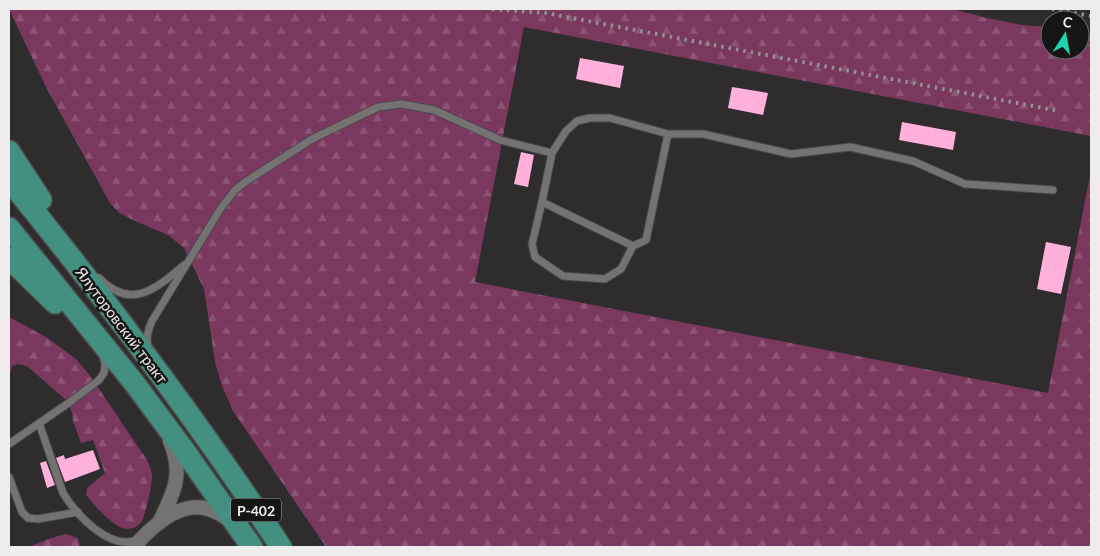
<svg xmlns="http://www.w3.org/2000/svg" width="1100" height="556" font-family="Lato,sans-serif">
  <defs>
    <pattern id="forest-firs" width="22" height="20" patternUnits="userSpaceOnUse" patternTransform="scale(1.25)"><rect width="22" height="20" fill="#7a385e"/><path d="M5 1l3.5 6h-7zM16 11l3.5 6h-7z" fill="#8d5575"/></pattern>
  </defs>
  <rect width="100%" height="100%" fill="#2f2c2d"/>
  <!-- forest -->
  <g fill="url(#forest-firs)">
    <path d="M9 9H952L987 18 1022 25 1050 27V50H1080V31L1091 33V136L524 27 475 282 1048 393 1091 170V547H326L233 411 222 386 215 362 204 289 184 248 168 235 135 221 118 212 110 203 46 87Z"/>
    <path d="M9 317 46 337 76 359 91 377 147 460C149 465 152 470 152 475 153 481 145 516 142 521 139 525 134 529 129 529 115 530 94 505 86 495L87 488 105 473 93 440 81 443 73 421 72 412 66 400 28 367C22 364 18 363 12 366L9 378Z"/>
    <path d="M66 534 78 538 80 547H29L51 538Z"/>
  </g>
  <!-- building -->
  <g fill="#ffb1db">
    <path d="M580 58 624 66 620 88 576 79Z"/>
    <path d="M732 87 768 93 763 115 728 108Z"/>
    <path d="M902 122 956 132 953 150 899 140Z"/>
    <path d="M521 152 534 155 528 187 514 184Z"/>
    <path d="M1046 242 1071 247 1061 294 1037 289Z"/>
    <path d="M93 450 100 469 65 482 56 458 64 455 65 459Z"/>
    <path d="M46 461 55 485 47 488 40 463Z"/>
  </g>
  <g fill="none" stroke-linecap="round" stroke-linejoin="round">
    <!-- service casing -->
    <g stroke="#4b494a" stroke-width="9">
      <g id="service">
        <path d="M668 134 646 240 633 246 542 202 552 153 566 131 577 121 590 118H610L668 134H703L791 154 850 147 913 161 965 184 1053 190"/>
        <path d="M542 202 532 244 535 257 563 276 605 279 621 269 633 246"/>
        <path d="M99 278C131 311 156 289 184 265"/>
        <path d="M148 347C146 337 148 330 152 321L219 211 234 191 245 182 312 139 378 107 402 104 434 110 500 140 552 153"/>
        <path d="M39 423 63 493C76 514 109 551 137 540"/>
        <path d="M9 444 70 402 99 380 104 373 105 364 103 356"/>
        <path d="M9 477 22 512 28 518 38 519 78 512"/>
      </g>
    </g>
    <!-- minor casing -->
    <g stroke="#4b494a" stroke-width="16">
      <g id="minor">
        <path d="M159 523C174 492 184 474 170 441"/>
        <path d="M134 547C150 528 177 503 204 508 213 510 222 515 229 520"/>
      </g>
    </g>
    <!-- primary casing -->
    <g stroke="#4b494a" stroke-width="24">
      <g id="primary">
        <path d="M9 151 41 200"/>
        <path d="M9 180C105 298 197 420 281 547"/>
        <path d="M9 228 135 384 184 450 252 547"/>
        <path d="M9 258 55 303"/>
      </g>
    </g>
    <!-- service -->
    <use href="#service" stroke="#747273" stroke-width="7"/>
    <!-- minor -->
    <use href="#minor" stroke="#747273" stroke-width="14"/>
    <!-- primary -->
    <use href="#primary" stroke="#438f80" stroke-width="21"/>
    <!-- rail -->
    <g stroke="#939192" stroke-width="4" stroke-dasharray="2.5 5" stroke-linecap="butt">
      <path d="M492 9 546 13 1059 111"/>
      <path d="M1052 9 1091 16"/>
    </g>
  </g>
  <g text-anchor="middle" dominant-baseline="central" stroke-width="5" stroke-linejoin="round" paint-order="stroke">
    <!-- shield labels -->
    <rect fill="#161516" stroke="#adacac" stroke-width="1" x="231" y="498.5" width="50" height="23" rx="4"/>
    <g font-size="14" font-weight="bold" fill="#eeeced">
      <text x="256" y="510">Р-402</text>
    </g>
    <!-- street labels -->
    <g font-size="15" fill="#eeeced" stroke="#161516">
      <text transform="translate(122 325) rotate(53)">Ялуторовский тракт</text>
    </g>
  </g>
  <!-- border -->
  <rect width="1100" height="556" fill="none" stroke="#eeeced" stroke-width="20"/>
  <!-- north arrow -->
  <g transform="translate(1065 35) rotate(11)"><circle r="24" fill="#161516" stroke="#6c6b6c"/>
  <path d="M0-4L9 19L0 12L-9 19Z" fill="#1bd5b1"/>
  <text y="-8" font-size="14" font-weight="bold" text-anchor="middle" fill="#eeeced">С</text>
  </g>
</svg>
